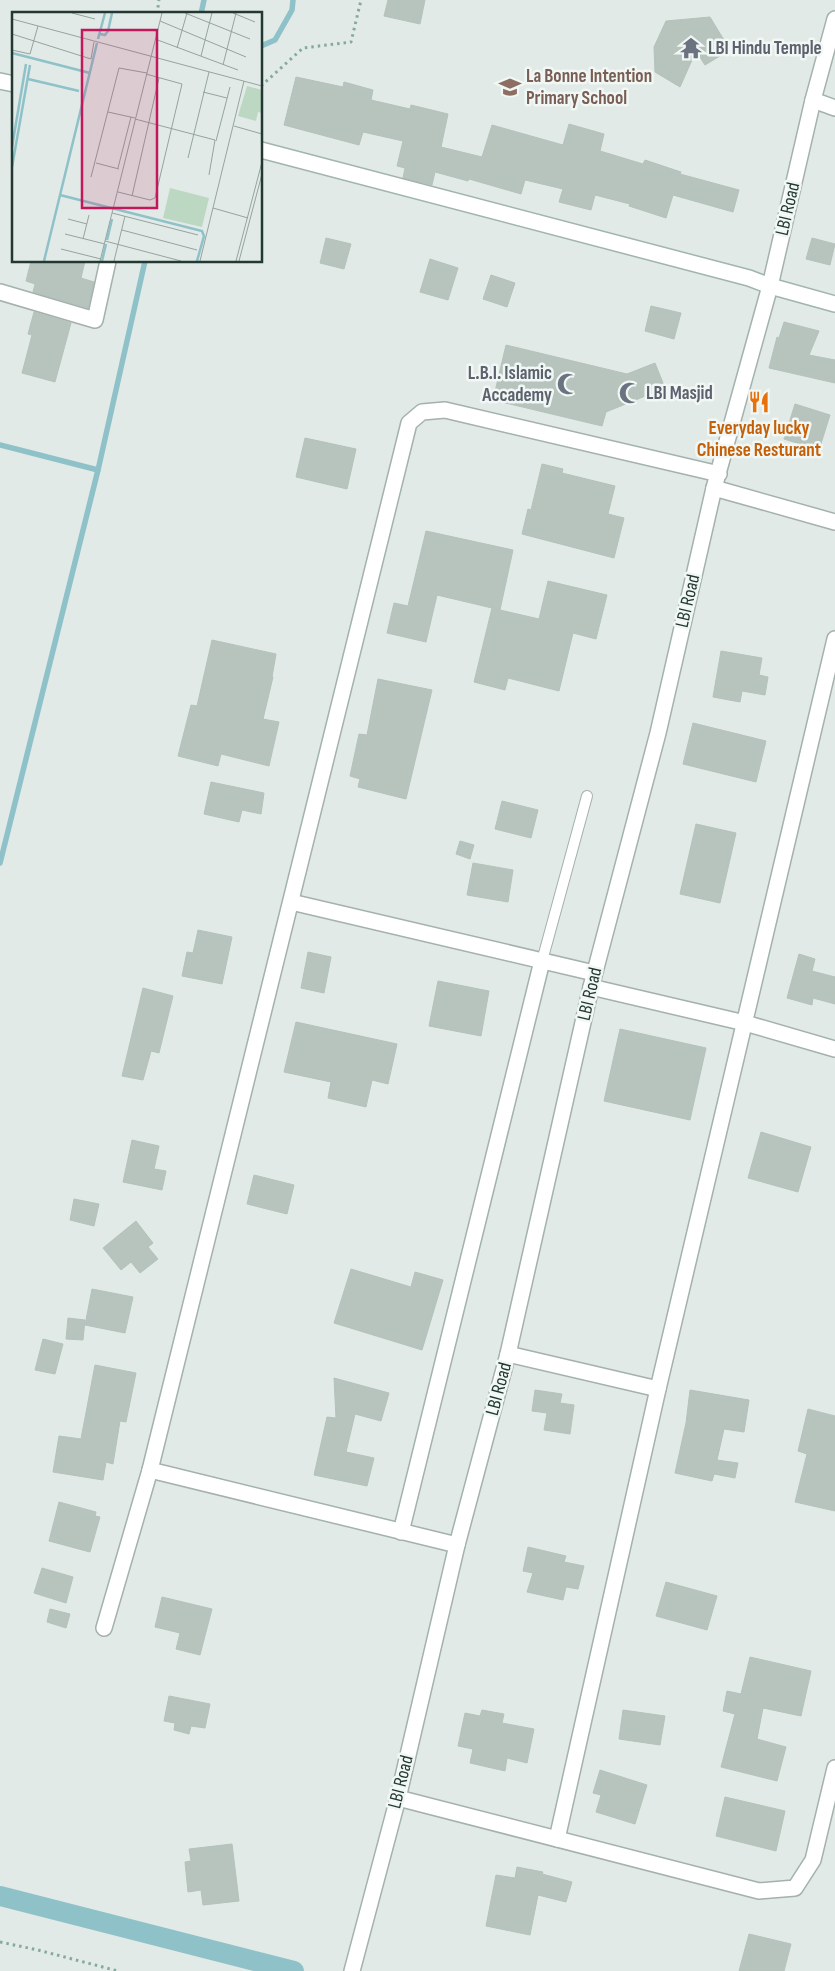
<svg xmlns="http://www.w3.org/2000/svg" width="835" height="1971" font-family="'Sofia Sans Condensed',sans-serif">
  <rect width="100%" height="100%" fill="#e1eae6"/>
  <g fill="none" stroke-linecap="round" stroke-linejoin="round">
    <!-- stream -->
    <g stroke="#8fc1c9" stroke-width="5.5">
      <path d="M201 14 204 0"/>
      <path d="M261 46 275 40 292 10 293 0"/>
      <path d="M0 445 98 470"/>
      <path d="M0 863 98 470 145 261"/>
    </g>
    <!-- canal -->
    <path stroke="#8fc1c9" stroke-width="20" d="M0 1896 294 1971"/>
  </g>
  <!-- building -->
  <g fill="#b7c4be" stroke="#b4c2bc">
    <path d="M388 0H425L420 24 384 16Z"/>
    <path d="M710 17 730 50 705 65 696 51 680 87 655 72 654 47 666 21Z"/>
    <path d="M296 77 343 87 344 82 373 90 371 100 410 109 411 105 448 114 441 147 482 157 492 125 563 145 569 124 604 134 600 151 643 164 645 160 681 172 680 174 739 190 733 212 673 195 666 218 629 206 630 204 595 195 591 210 559 202 563 189 525 180 521 194 469 179 468 181 435 172 432 185 403 178 405 168 397 166 403 141 363 132 359 145 284 125Z"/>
    <path d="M326 238 351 244 344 269 320 263Z"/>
    <path d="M812 238 835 244 830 265 806 259Z"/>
    <path d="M430 259 458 268 448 300 420 292Z"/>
    <path d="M31 261H85L81 278 94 282 88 308 33 292 35 284 26 281Z"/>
    <path d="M491 275 515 283 507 307 483 299Z"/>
    <path d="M651 306 681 313 674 339 645 331Z"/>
    <path d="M34 312 71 323 55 382 22 373 32 335 28 334Z"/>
    <path d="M784 322 819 331 809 355 835 360V383L769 368 777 337 779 338Z"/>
    <path d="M506 345 627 374 655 363 665 388 606 412 602 426 493 400Z"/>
    <path d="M795 404 830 415 819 450 784 439Z"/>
    <path d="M305 438 356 449 347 489 296 477Z"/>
    <path d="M542 464 563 469 562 473 615 486 608 514 624 518 614 558 522 534 528 509 531 510Z"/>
    <path d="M426 531 513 550 500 610 539 619 548 581 607 595 596 639 573 633 559 691 508 678 505 690 474 682 492 608 437 595 426 642 387 633 394 603 408 606Z"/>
    <path d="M212 640 276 654 272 677H273L263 719 279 722 269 766 221 754 218 766 178 756 191 705 197 706Z"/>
    <path d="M721 651 762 658 759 675 768 677 765 695 742 691 740 702 713 697Z"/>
    <path d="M378 679 432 690 406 799 358 787 360 779 350 776 359 734 367 735Z"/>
    <path d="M693 723 766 741 756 782 683 764Z"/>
    <path d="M211 782 264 793 261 814 242 810 239 822 204 814Z"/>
    <path d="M502 801 538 810 531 838 495 829Z"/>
    <path d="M696 824 736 833 720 903 680 894Z"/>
    <path d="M460 841 474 845 470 859 456 854Z"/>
    <path d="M473 863 513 870 508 902 467 895Z"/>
    <path d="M198 930 232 937 222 984 182 976 187 952 193 953Z"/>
    <path d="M308 952 331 957 324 993 301 988Z"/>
    <path d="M799 954 815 959 812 971 835 977V1004L813 998 812 1005 787 998Z"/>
    <path d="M438 981 489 991 481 1036 429 1026Z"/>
    <path d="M143 988 173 996 159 1053 151 1051 143 1080 122 1076Z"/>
    <path d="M296 1022 397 1044 388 1084 372 1080 366 1107 328 1098 331 1082 284 1072Z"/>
    <path d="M620 1029 706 1048 690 1120 604 1101Z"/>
    <path d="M761 1132 811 1147 798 1192 748 1178Z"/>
    <path d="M132 1140 159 1146 154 1169 166 1171 162 1190 123 1182Z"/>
    <path d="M254 1175 294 1185 287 1214 247 1204Z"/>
    <path d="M74 1199 99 1204 94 1226 70 1220Z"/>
    <path d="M136 1221 153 1243 148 1247 158 1259 140 1273 131 1262 121 1270 103 1248Z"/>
    <path d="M351 1269 411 1287 415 1272 443 1280 422 1350 334 1323Z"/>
    <path d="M92 1289 133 1297 125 1333 85 1325Z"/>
    <path d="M68 1318 85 1320 83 1340 66 1339Z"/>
    <path d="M43 1339 63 1344 55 1374 35 1370Z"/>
    <path d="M95 1365 136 1373 126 1422 120 1421 113 1464 106 1462 103 1480 53 1472 59 1436 81 1439Z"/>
    <path d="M334 1378 389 1393 381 1421 355 1414 346 1452 374 1458 367 1486 314 1475 327 1417 336 1418Z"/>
    <path d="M535 1390 562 1394 560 1403 574 1405 570 1434 544 1430 547 1413 532 1411Z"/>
    <path d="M690 1390 749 1400 744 1432 724 1429 717 1460 738 1463 735 1478 714 1474 712 1481 675 1473 686 1423Z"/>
    <path d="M808 1409 835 1416V1511L795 1502 807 1454 798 1451Z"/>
    <path d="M59 1502 96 1512 95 1516 100 1517 90 1552 49 1541Z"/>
    <path d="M528 1547 566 1556 564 1562 584 1566 578 1589 566 1587 563 1600 527 1592 533 1573 523 1571Z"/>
    <path d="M42 1568 73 1577 66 1603 34 1593Z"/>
    <path d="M666 1582 717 1596 707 1630 656 1616Z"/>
    <path d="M162 1597 212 1609 200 1655 176 1649 180 1633 155 1627Z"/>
    <path d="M50 1609 70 1614 66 1628 47 1622Z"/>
    <path d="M750 1657 811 1671 801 1716 763 1708 757 1739 786 1747 777 1781 721 1767 735 1714 723 1711 727 1691 741 1694Z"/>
    <path d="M169 1696 210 1704 205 1728 191 1726 189 1734 174 1730 175 1723 164 1721Z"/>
    <path d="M482 1710 504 1714 502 1723 534 1729 527 1763 507 1758 505 1771 470 1763 473 1749 458 1746 465 1713 480 1716Z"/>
    <path d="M623 1710 665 1716 660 1745 619 1739Z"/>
    <path d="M600 1770 647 1785 635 1824 596 1812 601 1795 593 1793Z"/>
    <path d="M725 1797 785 1811 776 1851 716 1836Z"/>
    <path d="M232 1844 239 1901 203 1905 201 1890 188 1892 185 1862 191 1861 189 1849Z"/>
    <path d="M517 1867 543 1872 542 1874 572 1882 566 1902 538 1895 530 1935 486 1926 496 1875 515 1878Z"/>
    <path d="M749 1934 791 1944 784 1971H739Z"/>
  </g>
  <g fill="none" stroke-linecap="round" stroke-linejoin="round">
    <!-- service casing -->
    <g stroke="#a4b1ac" stroke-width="12">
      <path id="service" d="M542 961 587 796"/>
    </g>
    <!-- minor casing -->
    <g stroke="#a4b1ac" stroke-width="18">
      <g id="minor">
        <path d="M813 100 835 108"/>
        <path d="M0 292 95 320 108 261"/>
        <path d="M714 488 835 522"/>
        <path d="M291 902 594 973"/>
        <path d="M591 987 745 1023 835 1049"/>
        <path d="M508 1354 658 1389"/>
        <path d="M150 1470 457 1545"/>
        <path d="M401 1532 542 961"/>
        <path d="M104 1628 150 1470 409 423 422 412 445 410 719 474"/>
        <path d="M398 1798 759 1891 795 1888 813 1860 835 1768"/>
        <path d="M557 1839 658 1389 835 639"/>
        <path d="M352 1971 398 1798 457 1545 508 1354 591 987 658 733 714 488 770 286 813 100 835 19"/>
      </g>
    </g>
    <!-- secondary casing -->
    <g stroke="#a1b4ad" stroke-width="18">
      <g id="secondary">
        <path d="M0 81 14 84"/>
        <path d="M261 150 749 278 770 286 835 304"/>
      </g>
    </g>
    <!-- path -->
    <g stroke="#85aa9d" stroke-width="3" stroke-dasharray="2.5 4" stroke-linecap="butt">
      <path d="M157 14 159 0"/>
      <path d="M261 86 303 48 351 42 361 0"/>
      <path d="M0 1942 38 1950 118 1971"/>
    </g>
    <!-- service -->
    <use href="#service" stroke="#fff" stroke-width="10"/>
    <!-- minor -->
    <use href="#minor" stroke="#fff" stroke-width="15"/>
    <!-- secondary -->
    <use href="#secondary" stroke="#fff" stroke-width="15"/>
  </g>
  <!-- icons -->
  <defs>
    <g id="temple-bare" transform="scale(1.725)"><path d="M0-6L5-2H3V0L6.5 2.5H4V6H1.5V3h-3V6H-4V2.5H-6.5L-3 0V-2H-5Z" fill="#6b7280" stroke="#f1f7f4" stroke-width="2.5" paint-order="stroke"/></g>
    <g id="school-bare" transform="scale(1.725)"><path d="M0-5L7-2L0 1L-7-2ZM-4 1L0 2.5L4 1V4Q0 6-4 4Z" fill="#8d6e63" stroke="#f1f7f4" stroke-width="2.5" paint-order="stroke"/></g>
    <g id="mosque-bare" transform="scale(1.725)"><path d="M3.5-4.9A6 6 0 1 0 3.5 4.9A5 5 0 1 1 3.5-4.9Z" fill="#6b7280" stroke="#f1f7f4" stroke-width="2.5" paint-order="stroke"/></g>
    <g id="restaurant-bare" transform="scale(1.725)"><path d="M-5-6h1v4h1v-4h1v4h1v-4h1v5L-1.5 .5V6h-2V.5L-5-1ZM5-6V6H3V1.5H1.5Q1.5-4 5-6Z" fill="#e8710a" stroke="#f1f7f4" stroke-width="2.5" paint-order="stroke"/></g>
  </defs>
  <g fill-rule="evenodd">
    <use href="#temple-bare" x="691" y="48"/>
    <use href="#school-bare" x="510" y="87"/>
    <use href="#mosque-bare" x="568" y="384"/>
    <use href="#mosque-bare" x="630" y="393"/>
    <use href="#restaurant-bare" x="759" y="402"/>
  </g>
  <g text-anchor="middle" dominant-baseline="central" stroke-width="5" stroke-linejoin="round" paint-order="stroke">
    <!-- worship labels -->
    <g font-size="19" font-weight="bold" fill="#5b616d" stroke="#f1f7f4" text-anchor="start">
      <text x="708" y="48">LBI Hindu Temple</text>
      <text x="552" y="373" text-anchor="end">L.B.I. Islamic<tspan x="552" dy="22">Accademy</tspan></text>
      <text x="646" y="393">LBI Masjid</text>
    </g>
    <!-- education labels -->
    <g font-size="19" font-weight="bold" fill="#785e54" stroke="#f1f7f4" text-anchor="start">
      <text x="526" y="76">La Bonne Intention<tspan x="526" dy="22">Primary School</tspan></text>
    </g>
    <!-- street labels -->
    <g font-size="19" fill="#233832" stroke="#f1f7f4">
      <text transform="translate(788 209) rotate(-77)">LBI Road</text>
      <text transform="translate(688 601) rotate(-77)">LBI Road</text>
      <text transform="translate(590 994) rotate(-77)">LBI Road</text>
      <text transform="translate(499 1389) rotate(-75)">LBI Road</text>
      <text transform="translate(401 1782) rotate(-76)">LBI Road</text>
    </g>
    <!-- food labels -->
    <g font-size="19" font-weight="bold" fill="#c56008" stroke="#f1f7f4">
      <text x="759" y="428">Everyday lucky<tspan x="759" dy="22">Chinese Resturant</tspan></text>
    </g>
  </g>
  <!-- overview -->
  <g transform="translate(12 12)">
    <rect width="250" height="250" fill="#e1eae6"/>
    <path d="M235 74 250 78V101L246 100 244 109 226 104ZM158 176 197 186 190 215 151 206Z" fill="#bcd8c3"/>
    <path fill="none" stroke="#8fc1c9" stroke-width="2.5" d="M88 22 93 23 96 19 100 1M86 27 93 1M0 41 78 61M16 67 67 79M0 135 14 52M0 155 18 53M48 183 190 219 192 224 185 249M95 228 100 207M32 249 85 31M90 249 94 232"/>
    <path fill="none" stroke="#95a39e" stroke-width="1" d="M60 1 83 7M173 1 238 27M221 1 243 10M0 7 250 74M148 9 234 45M0 22 79 47 82 30M143 27 226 58M165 36 175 1M0 38 18 42 26 14M189 44 200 1M211 53 224 1M191 80 215 86M96 100 123 106M123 107 203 128 197 163M222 114 250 122M204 129 218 75M176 146 197 60M84 151 107 157M106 156 119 105M79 165 107 56 135 61M106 180 138 188 143 186 170 72 134 62M120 184 147 66M201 196 236 206M100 201 186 223M56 207 75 212M110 218 185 238M53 222 93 232M71 227 77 203M93 229 169 249M49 237 89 247M88 249 150 1M102 249 113 204M188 249 232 69M224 249 250 150M227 249 250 162"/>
    <path fill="#c2185b" fill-opacity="0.15" stroke="#c2185b" stroke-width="2.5" d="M70 18H145V196H70Z"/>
    <rect width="250" height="250" fill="none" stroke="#233832" stroke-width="2.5"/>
  </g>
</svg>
